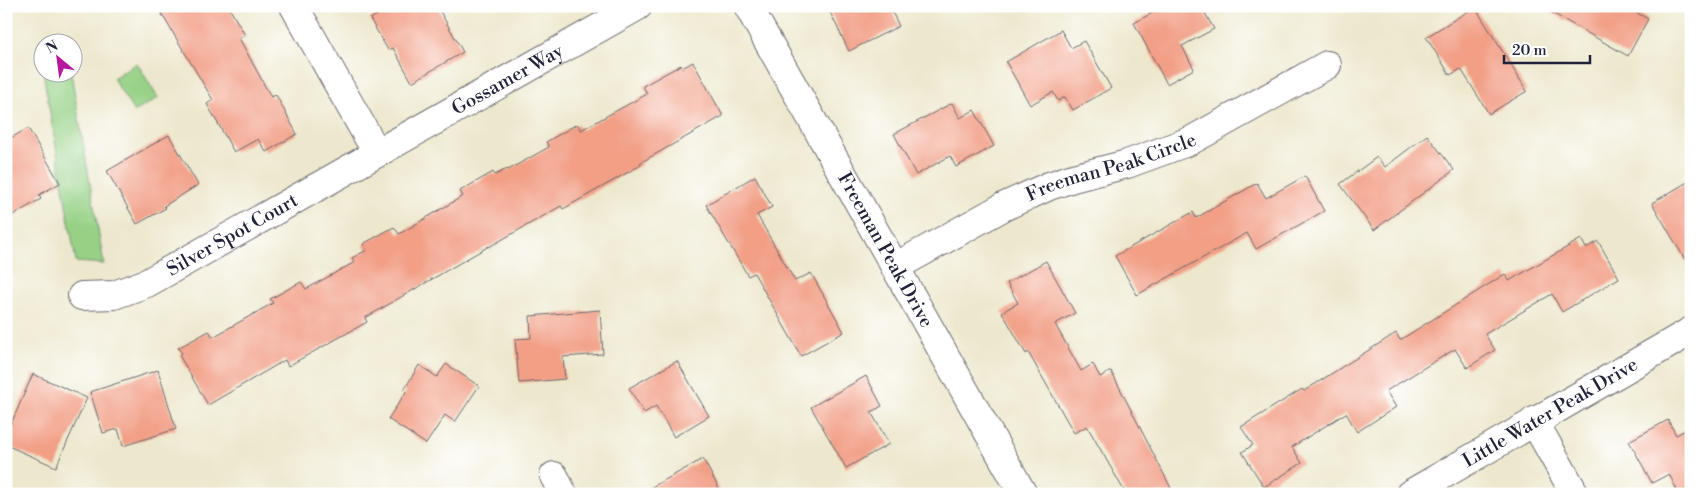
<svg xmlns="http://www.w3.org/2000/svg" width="1697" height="500" font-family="'Libre Bodoni',serif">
  <rect width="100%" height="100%" fill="#fff"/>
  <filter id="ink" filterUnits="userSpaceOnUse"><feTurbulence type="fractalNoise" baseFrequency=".02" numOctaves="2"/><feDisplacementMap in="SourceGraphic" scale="10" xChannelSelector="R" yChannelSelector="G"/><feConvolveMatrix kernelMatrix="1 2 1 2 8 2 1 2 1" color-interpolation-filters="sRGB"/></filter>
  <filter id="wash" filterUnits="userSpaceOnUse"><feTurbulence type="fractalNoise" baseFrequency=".0096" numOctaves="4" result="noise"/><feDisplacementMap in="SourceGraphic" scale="20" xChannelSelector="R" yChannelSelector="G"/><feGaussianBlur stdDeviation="1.12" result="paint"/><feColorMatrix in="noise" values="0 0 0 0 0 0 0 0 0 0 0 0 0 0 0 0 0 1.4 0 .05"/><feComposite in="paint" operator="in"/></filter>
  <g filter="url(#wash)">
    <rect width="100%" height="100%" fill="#ede8cd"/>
    <!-- green -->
    <g fill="#96d186" stroke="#5c7a60">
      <path d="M137 63 158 98 134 112 113 78Z"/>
      <path d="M43 72 71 73 104 264 76 262Z"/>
    </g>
    <g id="blocks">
      <!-- building -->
      <g fill="#f29f86">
        <path d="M157 6H228L245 35 239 38 271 97 276 95 297 134 266 152 258 139 234 152 207 104 213 100Z"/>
        <path d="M393 6H437L463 52 412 82 393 48 388 50 370 19Z"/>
        <path d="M827 6H889L899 26 849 51Z"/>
        <path d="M1165 6H1201L1214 29 1182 46 1194 69 1167 84 1134 23Z"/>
        <path d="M1540 6H1625L1648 19 1628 56Z"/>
        <path d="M1475 7 1527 91 1489 114 1461 69 1450 75 1426 37Z"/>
        <path d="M1061 30 1071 48 1084 41 1111 88 1073 110 1065 97 1058 101 1053 92 1030 105 1006 62Z"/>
        <path d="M693 62 723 116 640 163 641 165 563 209 561 206 489 247V246L365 318 367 322 288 366 285 360 208 405 179 355 182 353 178 348 209 331 213 337 273 303 270 299 301 282 306 289 355 262 352 258 367 250 363 244 394 227 399 234 463 196 460 191 493 172 495 175 507 169 508 170 549 147 546 142 577 124 581 130 647 94 643 86 681 65 682 68Z"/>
        <path d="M952 103 960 118 974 110 994 146 956 167 950 156 916 175 894 134Z"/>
        <path d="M28 128 60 183 39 195 41 199 6 219V141Z"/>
        <path d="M169 135 198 185 164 206 166 208 137 224 107 171Z"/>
        <path d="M1427 135 1454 170 1374 230 1340 184 1377 157 1385 167Z"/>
        <path d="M755 176 772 207 757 215 795 281 811 273 844 332 801 356 754 273 748 276 706 205Z"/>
        <path d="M1305 176 1324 211 1256 249 1247 233 1137 295 1115 256 1193 212 1196 218 1257 183 1266 198Z"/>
        <path d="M1691 180V270L1652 203Z"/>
        <path d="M1581 239 1586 248 1598 241 1619 278 1562 312 1552 294 1485 334 1495 350 1467 368 1455 349 1386 391 1396 407 1357 432 1346 413 1292 447 1302 463 1264 487 1242 452 1253 445 1241 427 1302 389 1304 391 1396 333 1400 340 1505 274 1509 281Z"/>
        <path d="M1046 261 1075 313 1055 324 1081 371 1093 364 1100 377 1111 371 1174 494H1126L1087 426 1074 433 1028 352 1026 354 1002 312 1018 303 1007 283Z"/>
        <path d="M600 310 603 354 563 357 565 379 519 383 515 339 531 338 530 316Z"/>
        <path d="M677 361 709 416 674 437 656 406 644 413 629 388Z"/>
        <path d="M446 364 479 386 455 422 445 415 426 444 388 419 406 392 404 390 419 365 437 377Z"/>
        <path d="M158 370 176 429 123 446 118 429 103 433 90 392Z"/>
        <path d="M33 374 87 398 56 467 6 445V435Z"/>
        <path d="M866 376 882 406 871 412 889 444 846 468 811 407Z"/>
        <path d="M1668 420 1676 435 1691 427V494H1679L1669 474 1652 483 1629 441Z"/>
        <path d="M703 459 722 494H639Z"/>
      </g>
    </g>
  </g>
  <g filter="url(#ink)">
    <use href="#blocks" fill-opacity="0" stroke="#69676e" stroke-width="1"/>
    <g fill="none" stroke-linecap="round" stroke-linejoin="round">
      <!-- minor casing -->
      <g stroke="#69676e" stroke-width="30">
        <g id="minor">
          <path d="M294 6 377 153"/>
          <path id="s1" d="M748 6 1023 494"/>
          <path id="s2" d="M895 267 1003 207 1049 186 1073 178 1127 164 1190 141 1327 65"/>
          <path id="s3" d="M82 296 114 295 147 283 638 6"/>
          <path d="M1534 421 1575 494"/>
          <path d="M554 476 563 494"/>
          <path id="s4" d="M1410 494 1691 331"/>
        </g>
      </g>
      <!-- minor -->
      <use href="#minor" stroke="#fff" stroke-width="28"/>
    </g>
  </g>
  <g text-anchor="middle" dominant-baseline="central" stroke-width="4" stroke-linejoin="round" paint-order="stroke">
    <!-- street labels -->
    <g font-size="19" fill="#22223b" stroke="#fff">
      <text stroke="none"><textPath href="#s3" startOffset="481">Gossamer Way</textPath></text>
      <text stroke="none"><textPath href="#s2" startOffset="239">Freeman Peak Circle</textPath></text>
      <text stroke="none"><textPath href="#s3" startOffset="165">Silver Spot Court</textPath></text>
      <text stroke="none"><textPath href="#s1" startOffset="280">Freeman Peak Drive</textPath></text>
      <text stroke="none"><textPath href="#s4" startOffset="162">Little Water Peak Drive</textPath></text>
    </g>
  </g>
  <!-- margin -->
  <rect width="1697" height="500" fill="none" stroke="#fff" stroke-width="25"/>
  <!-- north arrow -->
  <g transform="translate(58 58) rotate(331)"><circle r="24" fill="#ffffff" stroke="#a7a7b1"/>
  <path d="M0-4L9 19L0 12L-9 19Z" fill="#b5179e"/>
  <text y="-8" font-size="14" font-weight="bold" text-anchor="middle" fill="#22223b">N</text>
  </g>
  <!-- scale -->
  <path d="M1504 55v8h86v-8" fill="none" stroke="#22223b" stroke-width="2.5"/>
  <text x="1512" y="55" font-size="15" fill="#22223b" stroke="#ffffff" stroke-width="4" paint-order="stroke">20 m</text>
</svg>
